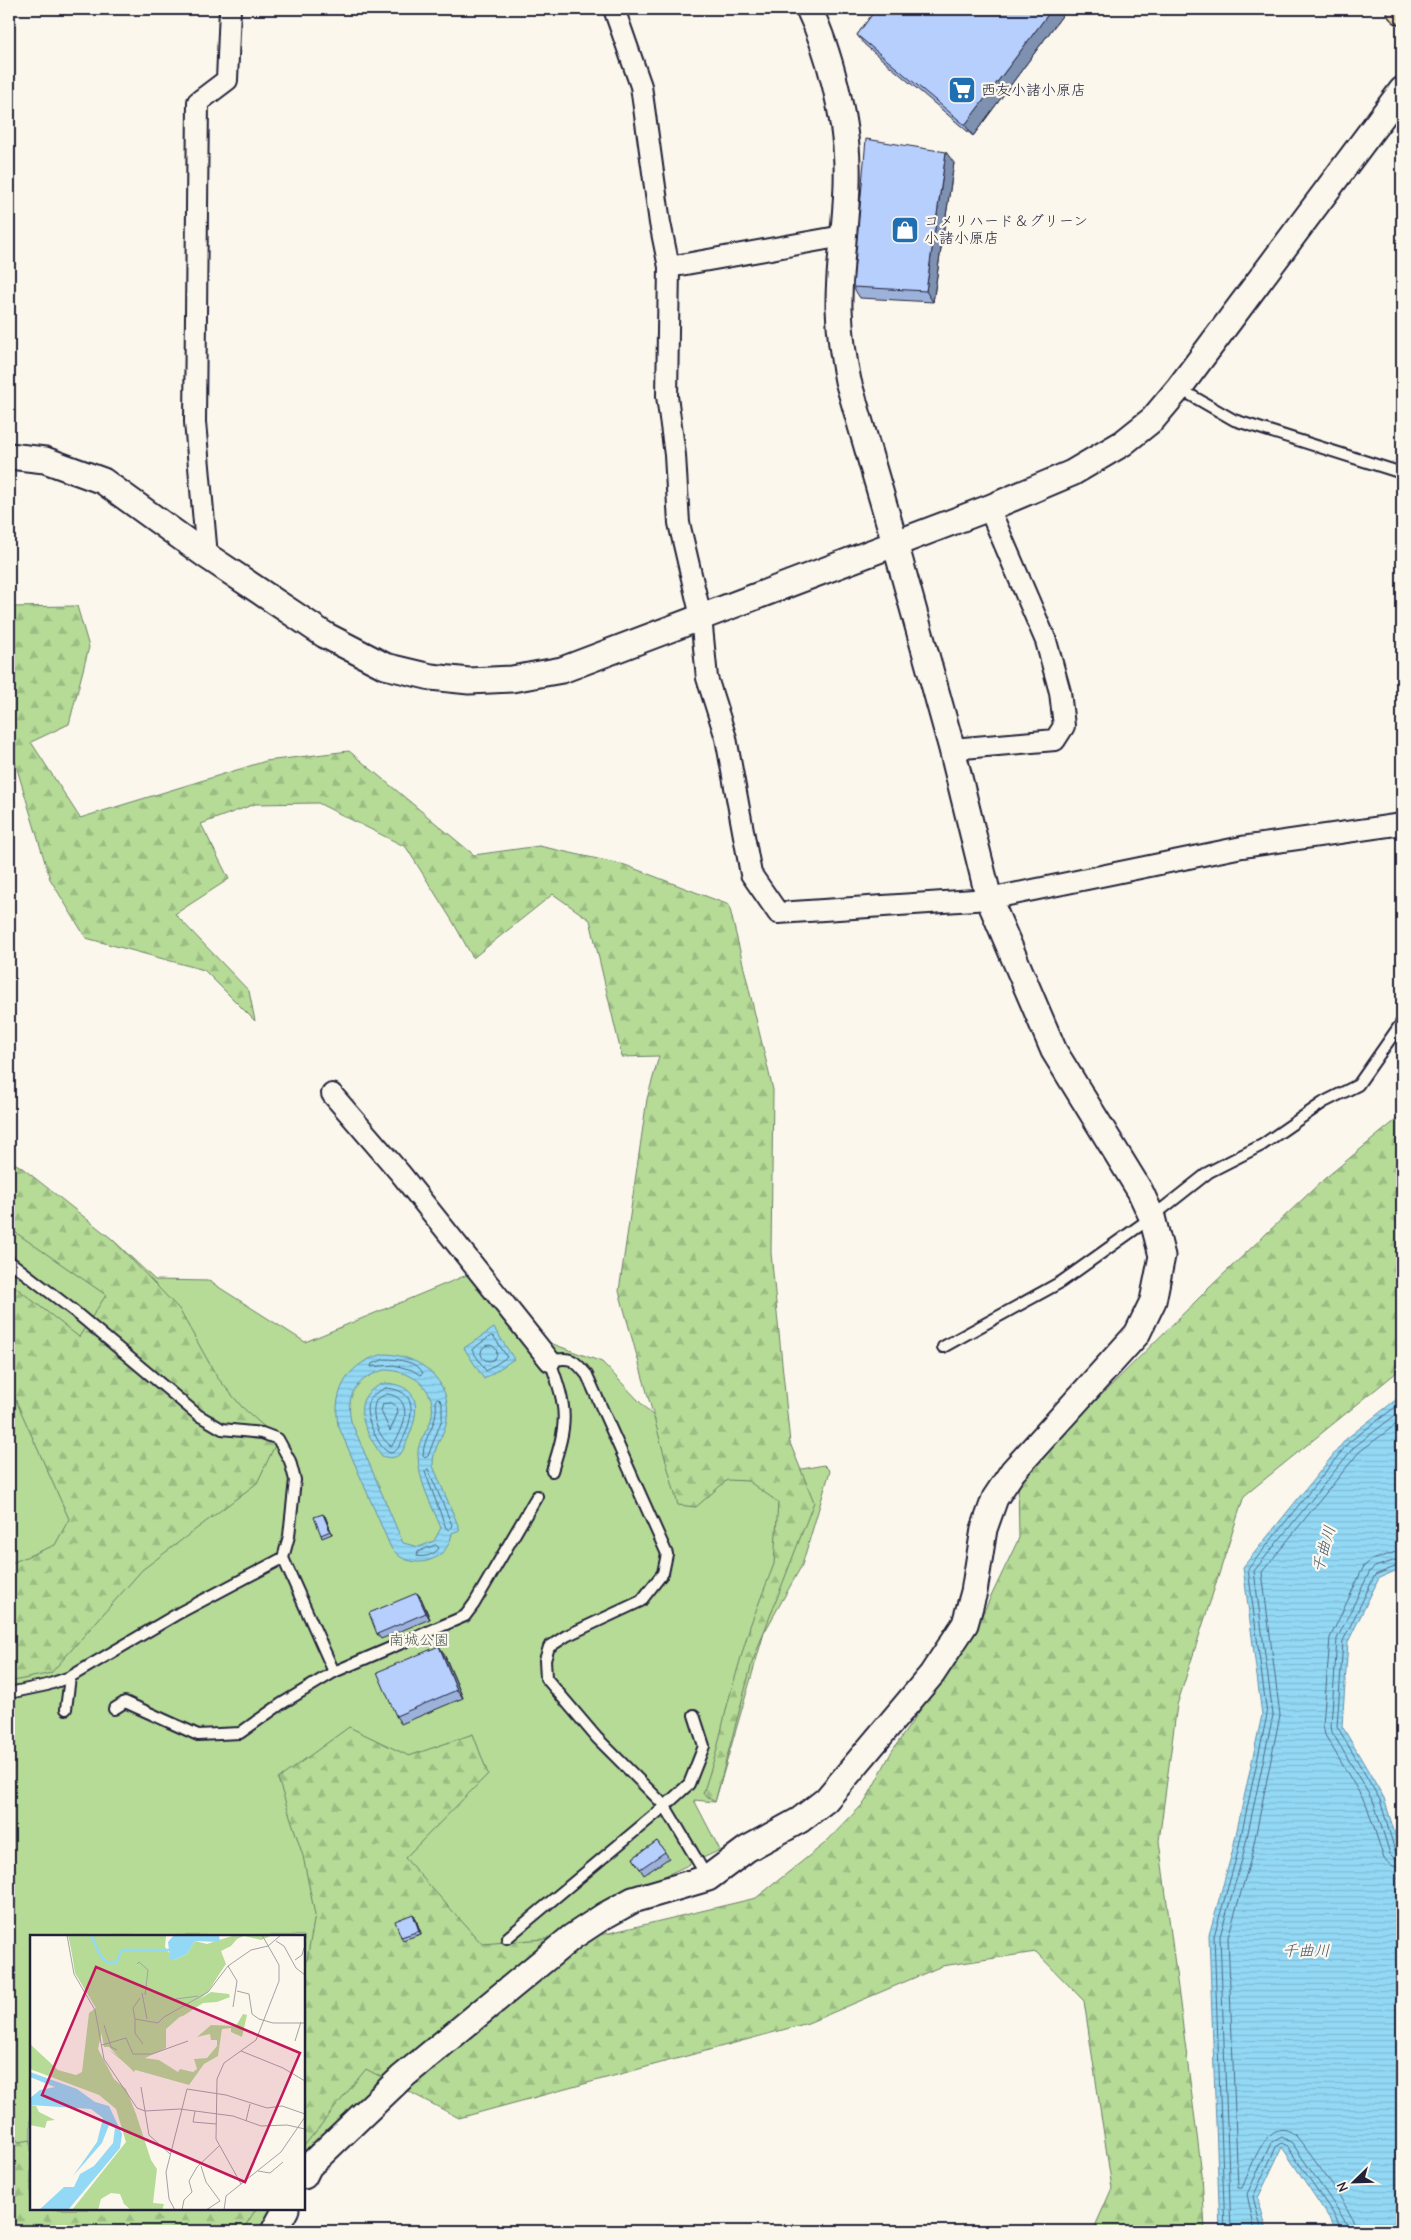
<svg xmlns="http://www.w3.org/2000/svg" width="1411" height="2240" font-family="'Comic Neue','Klee One',sans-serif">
  <defs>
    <pattern id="forest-firs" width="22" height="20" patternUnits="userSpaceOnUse" patternTransform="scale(1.25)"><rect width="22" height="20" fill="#b5db96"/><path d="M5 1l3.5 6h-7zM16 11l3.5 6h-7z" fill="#9bbc82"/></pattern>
    <pattern id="water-rules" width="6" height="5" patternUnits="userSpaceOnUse" patternTransform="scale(1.25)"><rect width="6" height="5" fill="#93d9f5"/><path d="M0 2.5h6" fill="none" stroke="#7ebad3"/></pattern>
  </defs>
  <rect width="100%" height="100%" fill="#fbf7ec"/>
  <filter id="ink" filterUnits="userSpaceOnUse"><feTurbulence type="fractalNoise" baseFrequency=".02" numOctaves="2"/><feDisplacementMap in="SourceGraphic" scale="10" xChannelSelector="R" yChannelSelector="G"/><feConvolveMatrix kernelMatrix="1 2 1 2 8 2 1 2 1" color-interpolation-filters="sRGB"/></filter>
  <g filter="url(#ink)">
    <!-- green -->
    <path fill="#b5db96" stroke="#6c7e68" d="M9 1198 112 1239 155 1280 209 1281 305 1342 479 1270 531 1336 602 1362 692 1457 786 1472 824 1465 830 1471 802 1565 764 1633 715 1802 694 1800 720 1850 597 1908 304 2162V1936H31V2209H273L259 2231H9Z"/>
    <!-- forest -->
    <g fill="url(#forest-firs)" stroke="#6c7e68">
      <path d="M77 606 89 647 69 724 31 742 80 818 266 761 349 751 474 855 539 846 625 865 729 905 773 1090 771 1253 790 1443 814 1502 752 1663 715 1802 703 1794 716 1753 728 1702 750 1626 774 1564 778 1502 748 1481 727 1480 696 1507 678 1505 619 1291 647 1099 659 1056 622 1057 590 920 553 894 473 958 453 922 406 847 318 803 255 804 201 824 229 879 175 914 249 991 255 1021 204 970 86 938 50 879 9 742V607Z"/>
      <path d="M1402 1115V1368L1244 1496 1177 1705 1159 1841 1202 2174 1205 2231H1093L1112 2188 1084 2001 1036 1952 942 1966 808 2023 459 2118 366 2069 304 2146V1976L315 1915 303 1856 278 1779 349 1727 409 1756 473 1734 488 1774 405 1858 482 1944 605 1934 756 1898 824 1844 865 1802 892 1751 974 1632 1019 1538 1018 1478 1209 1288 1323 1180Z"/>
      <path d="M9 1160 21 1167 112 1239 179 1309 217 1377 242 1407 278 1439 257 1483 142 1570 51 1673 9 1682V1564L55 1545 69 1519 9 1385V1282L79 1337 106 1295 9 1228Z"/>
      <path d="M9 2132 19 2142 31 2140V2209H256L242 2231H9Z"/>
    </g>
    <!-- water -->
    <g fill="url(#water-rules)" stroke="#6690ab" fill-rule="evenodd">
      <path d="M494 1328 514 1359 484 1379 464 1348Z"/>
      <path d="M386 1354C421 1356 452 1381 447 1418 445 1436 432 1447 433 1466L460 1530 452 1533C449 1555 427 1567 407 1560 400 1558 396 1553 391 1548L338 1425C332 1390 350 1360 386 1354ZM384 1370C412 1370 439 1389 431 1420 427 1433 417 1441 418 1455 418 1481 432 1505 441 1528L434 1541 419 1547 403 1543 351 1421C345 1393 358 1378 384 1370Z"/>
      <path d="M385 1383C431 1386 415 1425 402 1452 396 1458 391 1459 382 1456 365 1431 345 1397 385 1383Z"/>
      <path d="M1402 1395V1568L1379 1578 1348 1642 1342 1726 1384 1798 1402 1857V2231H1338L1282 2147 1258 2198 1267 2231H1220L1209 1935 1232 1853 1262 1715 1243 1567 1346 1439Z"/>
    </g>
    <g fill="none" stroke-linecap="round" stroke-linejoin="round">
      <!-- shore -->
      <g stroke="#4f6b85" stroke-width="1">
        <path d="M491 1336 494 1337 507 1357 486 1371 472 1350Z"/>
        <circle cx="489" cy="1353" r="8"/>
        <path d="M386 1359C398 1359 418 1362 423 1373L420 1375 412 1370 394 1365 371 1367 372 1364Z"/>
        <path d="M386 1388C417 1390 414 1413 405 1435 401 1442 399 1451 391 1453 382 1451 378 1440 374 1433 365 1413 361 1397 386 1388Z"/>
        <path d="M387 1394C416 1397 404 1433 391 1446 379 1438 368 1413 377 1399Z"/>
        <path d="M438 1398 442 1402V1419L428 1456 425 1458 423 1455C424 1433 439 1426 436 1400Z"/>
        <path d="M392 1403 397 1407 398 1412 390 1431 381 1411 383 1404Z"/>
        <path d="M428 1469 452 1525 449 1530 446 1528 425 1472Z"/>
        <path d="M436 1545 439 1548C435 1554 425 1558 417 1556L418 1552Z"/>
        <path d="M1402 1550 1372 1560 1364 1566 1330 1638 1323 1725 1325 1735 1367 1806 1384 1859 1393 1866 1402 1868"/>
        <path d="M1402 1558 1375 1567 1370 1571 1337 1639 1331 1725 1332 1732 1374 1803 1390 1854 1395 1859 1402 1861"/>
        <path d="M1402 1564 1375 1575 1343 1641 1337 1726 1380 1800 1395 1851 1402 1854"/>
        <path d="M1225 2231 1214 1936 1237 1855 1267 1715 1248 1569 1349 1442 1402 1402"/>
        <path d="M1231 2231 1220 1936 1243 1856 1273 1715 1254 1571 1354 1447 1402 1410"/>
        <path d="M1255 2231 1247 2194 1271 2143 1282 2137 1292 2143 1340 2213 1347 2225 1348 2231"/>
        <path d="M1262 2231 1253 2197 1276 2147 1282 2143 1287 2146 1335 2216 1342 2231"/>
        <path d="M1356 2231C1355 2212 1311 2156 1298 2138 1269 2107 1251 2169 1242 2188H1238L1228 1937 1251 1858 1280 1715 1262 1572 1359 1452 1402 1420"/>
      </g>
      <!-- service casing -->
      <g stroke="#22223b" stroke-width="14">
        <g id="service">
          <path d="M1180 389 1234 420 1402 473"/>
          <path d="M9 1261 74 1311 198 1415 222 1429 262 1433 278 1439 290 1461 295 1480 289 1536 283 1558 334 1672 465 1616 474 1604 537 1496"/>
          <path d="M943 1347 1061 1282 1152 1217 1209 1172 1262 1145 1324 1102 1358 1085 1402 1022"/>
          <path d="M552 1471C568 1421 568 1411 550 1361 570 1356 574 1359 587 1375L667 1554 663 1573 641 1601 566 1636 549 1647 545 1660 546 1678 597 1738 665 1806 707 1877"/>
          <path d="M9 1693 47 1685 70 1677"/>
          <path d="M66 1709 70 1677 179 1613 283 1558"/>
          <path d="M114 1709 125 1702 198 1735 240 1733 281 1704 334 1672"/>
          <path d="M507 1938 665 1806 689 1784 704 1746 694 1715"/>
        </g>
      </g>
      <!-- minor casing -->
      <g stroke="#22223b" stroke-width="24">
        <g id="minor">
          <path d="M614 9 641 86 660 223 669 267 667 396 675 455 679 523 701 617 707 678 726 738 751 874 778 913 989 899 1242 847 1402 824"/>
          <path d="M669 267 843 236"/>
          <path d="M207 556 195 422 198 102 227 80 230 9"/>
          <path d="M952 749 1055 740 1064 726 1060 692 1046 641 989 508"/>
          <path d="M332 1094 400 1173 550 1361"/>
        </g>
      </g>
      <!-- tertiary casing -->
      <g stroke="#22223b" stroke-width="29">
        <g id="tertiary">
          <path d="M9 456 45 460 103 481 207 556 325 635 385 666 431 677 469 681 512 679 562 670 989 508 1072 473 1123 443 1153 419 1179 388 1402 90"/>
          <path d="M304 2176 309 2166 401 2078 572 1937 604 1916 633 1900 708 1878 747 1849 800 1820 826 1800 932 1674 965 1624 974 1592 984 1529 995 1498 1013 1471 1137 1334 1153 1301 1162 1256 1152 1217 1140 1191 1054 1051 989 899 952 749 895 543 848 381C843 357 840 333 839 309 838 261 849 212 847 164 846 118 829 50 809 9"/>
          <path d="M274 2231 286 2209"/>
        </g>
      </g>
      <!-- primary casing -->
      <g stroke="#22223b" stroke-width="31">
        <path id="primary" d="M1401 9 1402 10"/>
      </g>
      <!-- service -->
      <use href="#service" stroke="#fbf7ec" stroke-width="10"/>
      <!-- minor -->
      <use href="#minor" stroke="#fbf7ec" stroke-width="20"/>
      <!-- tertiary -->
      <use href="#tertiary" stroke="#fbf7ec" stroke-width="25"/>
      <!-- primary -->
      <use href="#primary" stroke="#f9deab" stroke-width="28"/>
    </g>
    <!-- wall -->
    <g fill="#9db2da" stroke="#22223b">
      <path d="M876 9H1067L973 136 865 45 857 35Z"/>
      <path d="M954 163 933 302 860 298 853 287Z"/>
      <path d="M323 1514 325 1516 332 1534 322 1538 321 1535Z"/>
      <path d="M417 1593 421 1598 430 1619 381 1639 377 1634Z"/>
      <path d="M439 1646 444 1654 463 1698 401 1724 396 1716Z"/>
      <path d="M657 1841 669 1858 644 1875 633 1858Z"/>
      <path d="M413 1914 415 1917 421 1934 403 1940 401 1937Z"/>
    </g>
    <!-- shaded-wall -->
    <g fill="#7f91b1" stroke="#22223b">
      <path d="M1052 9H1067L973 136 965 125Z"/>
      <path d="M946 152 954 163 933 302 926 291Z"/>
      <path d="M323 1514 325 1516 332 1534 330 1531Z"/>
      <path d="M417 1593 421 1598 430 1619 426 1613Z"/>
      <path d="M439 1646 444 1654 463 1698 457 1690Z"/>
      <path d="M413 1914 415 1917 421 1934 419 1931Z"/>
    </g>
    <!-- building -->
    <g fill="#b6cffd" stroke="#22223b">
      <path d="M876 9H1052L965 125 857 35Z"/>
      <path d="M866 139 946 152 926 291 853 287Z"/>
      <path d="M323 1514 330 1531 321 1535 314 1517Z"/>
      <path d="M417 1593 426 1613 377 1634 369 1613Z"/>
      <path d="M439 1646 457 1690 396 1716 377 1672Z"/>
      <path d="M657 1841 665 1852 640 1869 633 1858Z"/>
      <path d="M413 1914 419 1931 401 1937 395 1921Z"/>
    </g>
  </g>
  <!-- icons -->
  <defs>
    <g id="supermarket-square" transform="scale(1.4375)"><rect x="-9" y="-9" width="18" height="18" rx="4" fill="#1f6fb2" stroke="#fbf7ec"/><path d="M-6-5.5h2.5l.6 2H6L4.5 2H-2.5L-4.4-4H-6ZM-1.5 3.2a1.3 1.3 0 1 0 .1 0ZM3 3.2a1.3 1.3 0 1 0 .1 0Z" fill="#fff"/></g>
    <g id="shop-square" transform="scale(1.4375)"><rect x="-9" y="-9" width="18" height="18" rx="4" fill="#1f6fb2" stroke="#fbf7ec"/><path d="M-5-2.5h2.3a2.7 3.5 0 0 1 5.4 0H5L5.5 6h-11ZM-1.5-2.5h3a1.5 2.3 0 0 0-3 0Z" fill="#fff"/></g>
  </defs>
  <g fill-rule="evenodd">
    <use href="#supermarket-square" x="962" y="90"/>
    <use href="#shop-square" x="905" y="230"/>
  </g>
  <g text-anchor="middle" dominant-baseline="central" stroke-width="4.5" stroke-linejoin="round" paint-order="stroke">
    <!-- poi labels -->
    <g font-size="15" fill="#22223b" stroke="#fbf7ec" text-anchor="start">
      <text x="981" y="90">西友小諸小原店</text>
      <text x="924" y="221">コメリハード＆グリーン<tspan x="924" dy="17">小諸小原店</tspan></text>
    </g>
    <!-- park labels -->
    <g font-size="15" fill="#4e5a56" stroke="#fbf7ec">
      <text x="419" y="1640">南城公園</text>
    </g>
    <!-- water labels -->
    <g font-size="16" font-style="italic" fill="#445973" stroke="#fbf7ec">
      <text transform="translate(1324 1549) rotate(-74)">千曲川</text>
      <text x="1306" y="1951">千曲川</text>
    </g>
  </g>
  <!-- overview -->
  <g transform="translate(30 1935)">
    <rect width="275" height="275" fill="#fbf7ec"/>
    <path d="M39 0 87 25 112 17 123 35 154 26 166 10 193 33 178 57 136 94V113L111 125 104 137 79 112H74L67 75 45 38Z" fill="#b5db96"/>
    <path d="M38 0H136L135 12 144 25 157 19 165 6 177 9 205 0H243L231 5 214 1 207 4 201 11 191 16 196 29 191 36 188 37 178 25 164 31 151 44 129 45V66L163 63 145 74 148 78 181 57 199 59 200 62 187 67 173 68 153 81 128 88 116 58 119 35 110 25 96 22 94 30 74 37 71 59 83 73 97 75 99 83 94 88V95L90 94 85 84 74 87 68 114 84 144 96 154 106 179 121 225 127 234 123 268 134 269 132 275H101L94 269 90 259 81 258 71 264 68 275H42L96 207 86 174 69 160 0 134V109L28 135 46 140 52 137 59 78 67 72 47 40ZM213 79 217 80 212 102 201 97V93L192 94 188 121 174 129 159 150 102 134 78 114 103 131 107 122 129 125 148 137 150 134 163 137 167 134 164 124 177 123 187 111V105H181L180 99 167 102 181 90 206 91ZM0 170 6 171 9 177 25 185 17 186 15 193 0 190Z" fill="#b5db96"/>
    <path d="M144 0H189L190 7 165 6 157 19 144 25 140 24 138 7ZM0 137 47 154 65 167 79 171 92 199 90 213 38 275H9L34 252H44L50 239 64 231 83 208 85 193 79 190 72 208 43 241 67 207 73 183 61 174 0 170V163L10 155 25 152 0 142Z" fill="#93d9f5"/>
    <path fill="none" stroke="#93d9f5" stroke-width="2.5" d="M61 0 71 22 79 28H86L92 15H140"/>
    <path fill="none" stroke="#a4a2a5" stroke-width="1" d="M37 0 44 39 65 75 74 124 107 173 115 176 150 174 203 181 231 191 257 190 275 194M246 6 254 11 266 33 275 40M265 25 272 20 274 13M107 29 109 27 118 35 115 60M198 31 207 46 203 72M207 56 219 59 222 79 229 84 243 88H275M112 58 117 84M146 64 168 61M105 84 103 73 110 63M74 90 81 112 87 115M265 106 271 87M113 109 105 98V84L128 88 134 82 178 57 198 31 221 15 238 11 251 0M72 110 96 103 103 119H122L158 106M211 116 253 133 275 146M111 152 119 200 140 219M165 176 163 187 186 189M216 186 220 169M171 231 176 247 190 266M228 236 240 238 253 227M211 249 186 204 187 144 194 128 226 105 249 46V30L232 0M145 275 139 264 136 237 157 154 196 160 237 173 252 171 275 179M152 275 154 265 162 257 159 246 167 232 189 211M176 275 190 266M194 275 196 261 251 217 275 182"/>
    <path fill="#c2185b" fill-opacity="0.15" stroke="#c2185b" stroke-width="2.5" d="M66 32 270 118 215 247 12 160Z"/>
    <rect width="275" height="275" fill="none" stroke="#22223b" stroke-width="2.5"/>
  </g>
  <!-- margin -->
  <rect width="1411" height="2240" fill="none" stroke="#fbf7ec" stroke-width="30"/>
  <rect x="15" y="15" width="1381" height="2210" fill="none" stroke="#22223b" stroke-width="2" filter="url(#ink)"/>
  <!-- north arrow -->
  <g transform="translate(1354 2182) rotate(247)" stroke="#fbf7ec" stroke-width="4" paint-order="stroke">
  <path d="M0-4L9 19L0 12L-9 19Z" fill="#22223b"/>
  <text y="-8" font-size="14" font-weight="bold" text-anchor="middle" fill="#22223b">N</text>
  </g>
</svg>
